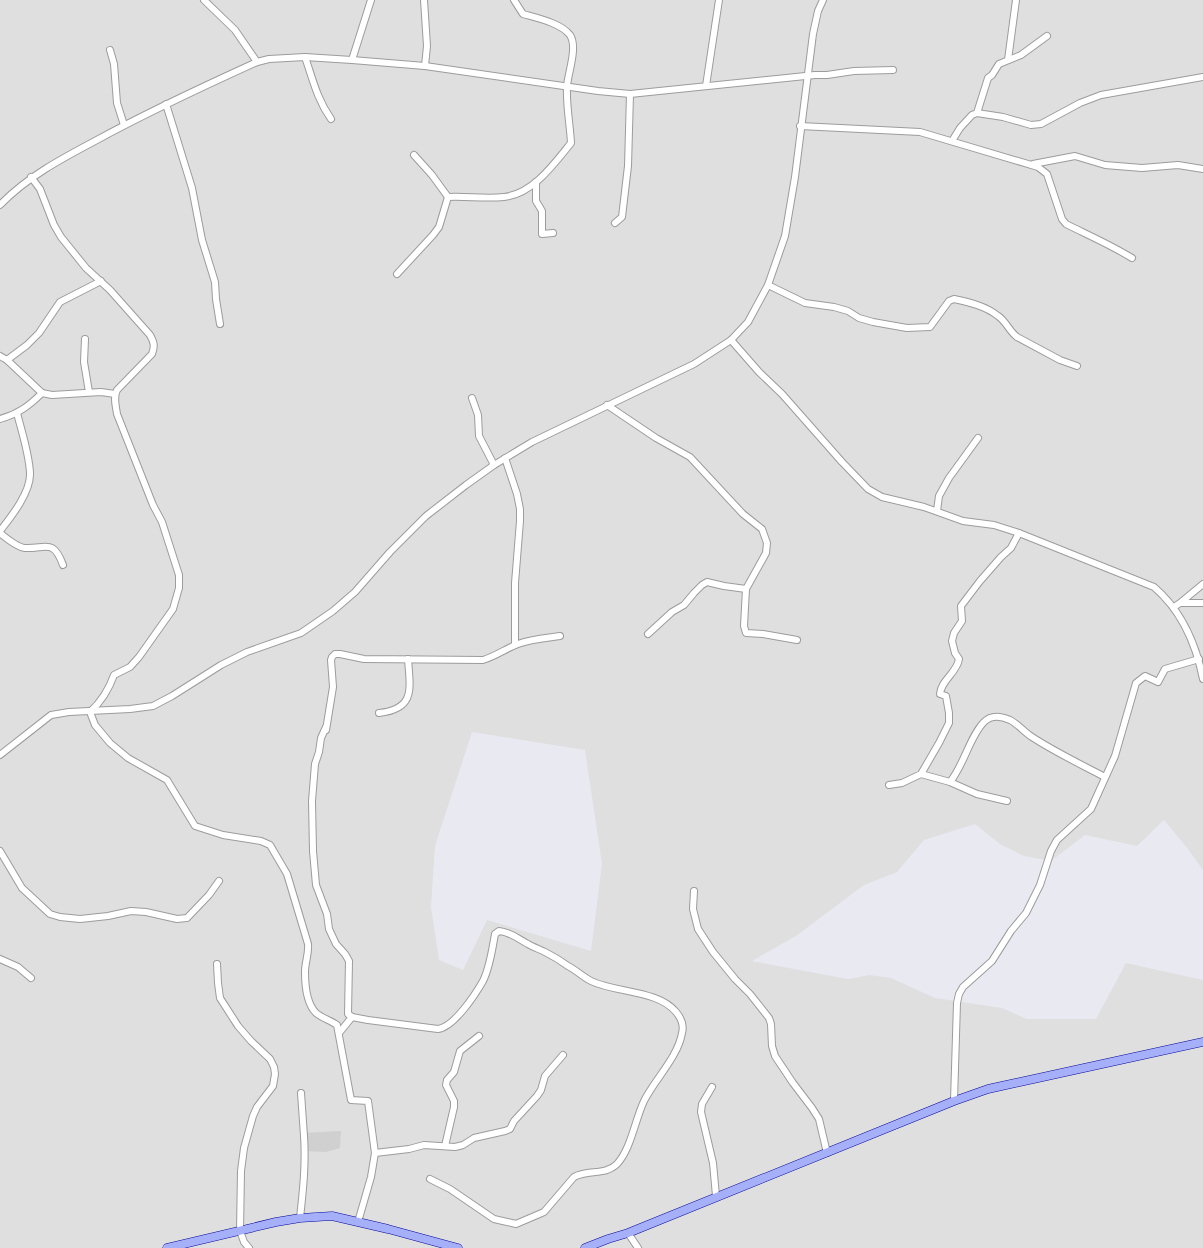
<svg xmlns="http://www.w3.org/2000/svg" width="1203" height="1248" font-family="'Nunito Sans',sans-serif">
  <rect width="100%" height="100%" fill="#e9e9f2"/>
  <!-- residential -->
  <path fill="#dfdfe0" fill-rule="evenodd" d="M0 0H1203V870L1188 849 1164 820 1137 846 1085 835 1051 861 1024 856 1000 844 975 824 924 840 897 872 864 885 796 936 752 961 848 979 869 975 891 978 935 998 1002 1008 1027 1019H1096L1126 963 1203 980V1248H0ZM472 732 585 750 602 864 591 951 487 920 463 970 439 960 431 907 435 846Z"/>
  <!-- religious -->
  <path fill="#d0d0d0" d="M341 1131 340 1148 326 1152 304 1151 303 1133Z"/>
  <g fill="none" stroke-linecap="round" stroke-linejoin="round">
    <!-- minor casing -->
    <g stroke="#9c9c9c" stroke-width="8">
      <g id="minor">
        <path d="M204 0 235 30 257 62"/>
        <path d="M424 0 427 46 425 66"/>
        <path d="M110 50 114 64 117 103 124 125"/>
        <path d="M305 57C313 80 317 99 331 119"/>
        <path d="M352 60 371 0"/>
        <path d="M1008 60 1016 0"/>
        <path d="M706 86 719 0"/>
        <path d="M166 104 192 188 202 240 215 282 216 299 220 324"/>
        <path d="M977 113 988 78 992 75 999 64 1021 55 1047 36"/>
        <path d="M800 126 920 132 1038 167 1047 174 1062 219 1066 224C1088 235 1111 245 1132 258"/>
        <path d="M952 141 960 128 972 115 977 113 1003 117 1031 125 1041 124 1080 103 1101 95 1203 77"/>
        <path d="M414 155 432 175 448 197C466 196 485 199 504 197 533 194 554 164 571 143 570 124 566 105 567 86 568 73 578 47 570 35 561 23 537 18 523 14L514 0"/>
        <path d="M1033 164 1075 156 1105 165 1142 168 1178 165 1203 169"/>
        <path d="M31 177 40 189 54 225 61 237 86 268 110 290 150 335C154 342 155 346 152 354L117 390C113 398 116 406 117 414L153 505 162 522 179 575V588L173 609 139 657 130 667 114 675C109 689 102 701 90 712L95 725 110 743 128 758 167 780 195 826 223 835 261 841 270 845 287 874 308 944C309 954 305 962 305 972 305 985 307 1004 316 1013 322 1018 330 1020 337 1025L351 1100 368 1101 375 1153 371 1177 358 1222"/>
        <path d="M536 182V201L542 211V234L553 233"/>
        <path d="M0 205C27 177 61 159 95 141 148 112 202 87 257 62L269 59 305 57 352 60 425 66 598 91 630 94 815 75H827L854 71 893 70"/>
        <path d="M615 223 622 217 628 166 630 94"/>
        <path d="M397 274 433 235 439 227 448 197"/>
        <path d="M768 285 805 303 834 307 848 311 859 318 873 322 907 328 930 327 949 301 954 299C968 302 986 306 998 316 1006 321 1009 331 1017 337L1060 360 1077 366"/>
        <path d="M85 339 84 362 89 392"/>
        <path d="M731 340 759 372 782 394 842 462 868 489 882 497 924 507 963 521 994 525 1019 533 1154 587C1182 611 1196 644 1203 679"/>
        <path d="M0 356 7 360 42 393 52 395 101 392 115 394"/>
        <path d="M7 360 27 345 39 333 60 302 101 281"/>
        <path d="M472 398 478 415 479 436 494 465"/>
        <path d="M607 405 656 438 690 457 743 514 762 529 767 543 766 553 746 589 744 626 746 633 763 634 797 640"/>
        <path d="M0 419C18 414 29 406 42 393"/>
        <path d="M505 458 517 494 520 509V521L515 583V645"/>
        <path d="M937 511 939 496 949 478 978 438"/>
        <path d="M0 531C11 517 31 492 30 473 29 453 22 433 17 413"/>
        <path d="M0 533C6 538 17 547 25 548 46 549 53 538 63 565"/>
        <path d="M1181 603H1203"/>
        <path d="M1174 607 1180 603 1203 584"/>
        <path d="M648 634 672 612 684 605 694 593 702 585 707 582 724 586 746 589"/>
        <path d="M379 713C416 709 410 688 408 659"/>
        <path d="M326 727 321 738 319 752 315 764 312 801 313 851 316 885 327 914 329 929 336 944 345 954 349 961 348 1014 352 1017 368 1020 438 1029C454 1027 475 995 483 981 490 967 492 950 495 934L499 931C511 932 518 939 528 944 533 947 539 949 545 952 553 956 561 961 568 966 576 970 583 977 591 981 616 993 658 990 676 1012 681 1018 684 1026 682 1033 678 1057 655 1079 644 1101 635 1120 631 1149 617 1164 605 1176 588 1169 574 1177L544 1212 516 1224 494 1219 450 1189 430 1179"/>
        <path d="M326 730 333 687 331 660 332 657 335 654H340L364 659 483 660C496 656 507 648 518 644 531 639 546 638 560 636"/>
        <path d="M0 755 51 715 69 712 130 709 153 706 172 696 221 665 247 652 301 633 333 611 355 592 390 552 426 516 466 485 494 465 532 442 694 364 731 340 748 322 768 285 785 236 795 177 813 34 818 11 823 0"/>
        <path d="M921 774 950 782 977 794 1007 801"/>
        <path d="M950 782C964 765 970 736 984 722 991 715 1001 716 1010 720 1018 724 1024 732 1032 737 1055 752 1080 764 1105 777"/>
        <path d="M889 785 902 783 921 774 939 743 949 723V713L946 696 940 694C941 680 957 673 959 659L955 653 952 641 954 633 962 621 961 606 980 581 1001 557 1011 548 1019 533"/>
        <path d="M0 851 22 888 50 914 60 917 80 919 108 916 131 911 146 912 177 919 187 918 209 895 219 881"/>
        <path d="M694 891 693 909 698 929 713 952 735 979 750 994 769 1018 771 1024 772 1046 775 1056 793 1083 812 1108 819 1119 827 1153"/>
        <path d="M0 959 18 967 31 978"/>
        <path d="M217 964 218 983 220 998 238 1026 251 1041 270 1059 274 1067 275 1074 273 1086 257 1107 253 1116 244 1148 241 1171 240 1231 244 1242 249 1248"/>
        <path d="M339 1033 352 1017"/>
        <path d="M712 1087 702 1104 701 1112 713 1163 716 1196"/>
        <path d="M954 1101 957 1003 959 994 963 987 992 961 1011 931 1026 913 1040 885 1051 851 1057 840 1091 809 1115 756 1136 683 1145 676 1158 682 1165 669 1199 659"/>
        <path d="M445 1146 454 1107V1101L446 1085 447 1080 454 1072 460 1051 479 1036"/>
        <path d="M375 1153 409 1149 424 1145 455 1147 463 1145 474 1138 505 1131 510 1129 514 1121 537 1096 541 1090 545 1076 563 1055"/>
        <path d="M300 1218C303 1191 306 1163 304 1136 303 1122 302 1108 301 1093"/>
        <path d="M628 1233 638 1248"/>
      </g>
    </g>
    <!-- major casing -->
    <g stroke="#05079b" stroke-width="9">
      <g id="major">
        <path d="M167 1248 276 1222 300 1218 332 1216 388 1229 458 1248"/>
        <path d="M585 1248 608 1239 628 1233 954 1101 988 1089 1203 1042"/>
      </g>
    </g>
    <!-- minor -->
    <use href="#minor" stroke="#fff" stroke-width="6"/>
    <!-- major -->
    <use href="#major" stroke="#a6b0f9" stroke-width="8"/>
  </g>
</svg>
